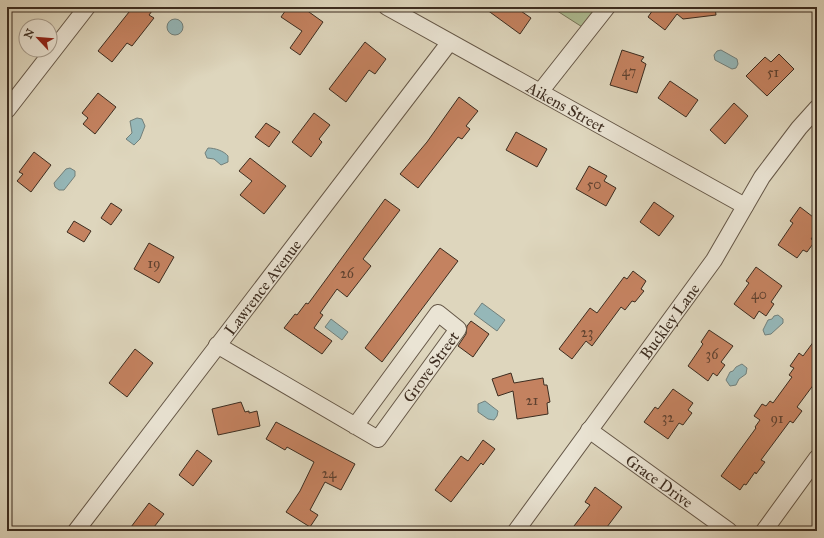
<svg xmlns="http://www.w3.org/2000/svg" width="824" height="538" font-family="'IM FELL Great Primer',serif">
  <rect width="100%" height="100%" fill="#ded6bd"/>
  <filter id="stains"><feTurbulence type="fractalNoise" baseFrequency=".005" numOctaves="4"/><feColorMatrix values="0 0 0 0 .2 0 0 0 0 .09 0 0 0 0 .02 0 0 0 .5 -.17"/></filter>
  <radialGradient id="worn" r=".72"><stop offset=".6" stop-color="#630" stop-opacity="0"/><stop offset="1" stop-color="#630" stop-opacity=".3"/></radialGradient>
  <!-- green -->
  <path fill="#aebe94" stroke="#76765a" d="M551 7H610L590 32Z"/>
  <!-- water -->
  <g fill="#95b7b8" stroke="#72807b">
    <circle cx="175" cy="27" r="8"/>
    <path d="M721 50 737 59 738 64 736 68 732 69 715 60 714 55 717 51Z"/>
    <path d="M137 118 142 119 145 126 140 139 134 145 126 139 132 133 130 121Z"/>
    <path d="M208 148C215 148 224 151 228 156V162L221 165 214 159 207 158 205 153Z"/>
    <path d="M70 168 75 171V176L64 190H59L55 187 54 183 66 169Z"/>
    <path d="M482 303 505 320 497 331 474 314Z"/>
    <path d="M778 315 783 319V323L771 334 765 335 763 330 768 320 772 319 774 316Z"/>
    <path d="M331 319 348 332 342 340 325 327Z"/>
    <path d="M742 364 747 368 746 374 739 379 736 385 730 386 726 380 730 372 733 371 736 367Z"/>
    <path d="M485 401 498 411 497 416 494 420 488 419 478 412V404Z"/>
  </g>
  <!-- building -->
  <g fill="#c48260" stroke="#3d2d20">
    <path d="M133 7H155L149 15 154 18 132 46 127 43 112 62 98 51Z"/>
    <path d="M288 7H302L323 22 300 55 290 48 302 31 281 17Z"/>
    <path d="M483 7H515L531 18 520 34Z"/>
    <path d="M655 7H715L716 15 683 19 677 14 665 30 648 17Z"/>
    <path d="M365 42 386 59 375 74 369 70 346 102 329 89Z"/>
    <path d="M622 50 644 57 641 61 646 64 637 93 610 85Z"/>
    <path d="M779 54 794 69 767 96 746 76 765 57 771 62Z"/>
    <path d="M670 81 698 100 686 117 658 98Z"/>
    <path d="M98 93 116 107 95 134 83 124 88 118 82 113Z"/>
    <path d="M459 97 478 111 466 126 470 129 462 139 458 137 418 188 400 174 427 142Z"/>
    <path d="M734 103 748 116 725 144 710 130Z"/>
    <path d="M314 113 330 125 319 139 322 142 311 157 292 142Z"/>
    <path d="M266 123 280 132 269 147 255 137Z"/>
    <path d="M516 132 547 149 537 167 506 150Z"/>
    <path d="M34 152 51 165 31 192 17 181 23 174 19 172Z"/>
    <path d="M250 158 286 186 264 214 240 195 252 181 239 171Z"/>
    <path d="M589 166 607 176 604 181 616 188 606 206 576 189Z"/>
    <path d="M385 199 400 210 363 259 371 266 347 297 337 289 320 313 323 315 314 328 332 341 322 354 284 328 295 314 297 315 306 303 308 304Z"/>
    <path d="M654 202 674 216 659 236 640 222Z"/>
    <path d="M111 203 122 210 111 225 101 218Z"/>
    <path d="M800 207 817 220V231L811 239 815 241 807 252 803 250 797 258 778 245 793 223 790 221Z"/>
    <path d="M74 221 91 231 84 242 67 232Z"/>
    <path d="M149 243 174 257 159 283 134 269Z"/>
    <path d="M440 248 458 261 382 362 365 348Z"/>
    <path d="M756 267 782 286 771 302 774 304 766 316 759 311 754 319 734 304 749 283 746 281Z"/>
    <path d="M633 271 646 281 641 289 644 291 635 302 632 301 625 310 621 307 592 346 586 341 572 359 559 349 590 308 597 313 624 277 627 279Z"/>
    <path d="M471 321 489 334 473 357 458 346 466 334 467 326Z"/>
    <path d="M709 330 733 346 721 362 725 365 717 376 713 373 708 381 688 366 703 344 701 342Z"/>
    <path d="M817 337V380L797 407 802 411 793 423 790 421 761 460 765 462 756 474 755 472 746 485 744 484 740 490 721 476 756 428 755 427 760 420 754 416 762 404 766 406 770 401 773 403 792 377 789 375 794 368 790 366 799 353 803 356Z"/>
    <path d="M135 349 153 363 127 397 109 383Z"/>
    <path d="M511 373 514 383 543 378 544 385H547L550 402 547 403 548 414 517 419 513 391 498 396 492 379Z"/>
    <path d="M673 389 693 403 688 410 692 413 683 425 679 423 668 439 644 422 655 407 658 409Z"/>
    <path d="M241 402 245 412 249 411V413L257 411 260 426 218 435 212 409Z"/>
    <path d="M276 422 355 464 341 490 325 482 310 510 318 515 310 527 286 512 300 491 314 462 287 447 285 450 266 439Z"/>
    <path d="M483 440 495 449 483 465 481 463 451 502 435 490 461 456 468 461Z"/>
    <path d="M197 450 212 461 193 486 179 475Z"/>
    <path d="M595 487 622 507 604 531H582L574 526 590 505 585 502Z"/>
    <path d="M149 503 164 514 151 531H128Z"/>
  </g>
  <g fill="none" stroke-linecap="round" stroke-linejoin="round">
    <!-- minor casing -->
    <g stroke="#655747" stroke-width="18">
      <g id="minor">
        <path id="s1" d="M387 7 745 206"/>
        <path d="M540 92 607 7"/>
        <path d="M7 110 87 7"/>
        <path id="s2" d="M217 345 378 439 458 329 438 313 355 426"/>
        <path id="s3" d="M589 430 729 531"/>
        <path id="s4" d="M76 531 449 43"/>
        <path id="s5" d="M516 531 714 260 762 177 799 128 817 108"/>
        <path d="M764 531 817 458"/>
      </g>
    </g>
    <!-- minor -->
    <use href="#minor" stroke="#eae4d4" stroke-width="16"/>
  </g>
  <g text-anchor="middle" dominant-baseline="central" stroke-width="4" stroke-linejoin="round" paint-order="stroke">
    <!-- number labels -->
    <g font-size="14" fill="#5f4230">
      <text x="629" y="71">47</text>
      <text x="773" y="72">51</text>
      <text x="594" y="184">50</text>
      <text x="154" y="263">19</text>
      <text x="347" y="273">26</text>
      <text x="759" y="294">40</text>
      <text x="587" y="332">23</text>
      <text x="712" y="354">36</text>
      <text x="532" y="400">21</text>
      <text x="668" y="417">32</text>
      <text x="777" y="418">91</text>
      <text x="329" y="473">24</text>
    </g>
    <!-- street labels -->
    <g font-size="16" fill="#3d2d20" stroke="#eae4d4">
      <text stroke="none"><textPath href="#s1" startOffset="205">Aikens Street</textPath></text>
      <text stroke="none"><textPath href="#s4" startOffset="307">Lawrence Avenue</textPath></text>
      <text stroke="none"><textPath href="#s5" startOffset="260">Buckley Lane</textPath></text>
      <text stroke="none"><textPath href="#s2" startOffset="276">Grove Street</textPath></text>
      <text stroke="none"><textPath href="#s3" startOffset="87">Grace Drive</textPath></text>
    </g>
  </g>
  <!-- margin -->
  <rect width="824" height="538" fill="none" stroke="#ded6bd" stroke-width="24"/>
  <rect x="8" y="8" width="808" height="522" fill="none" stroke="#3d2d20" stroke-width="2"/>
  <rect x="12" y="12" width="800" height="514" fill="none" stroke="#3d2d20"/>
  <!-- north arrow -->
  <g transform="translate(38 38) rotate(296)"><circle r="19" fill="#eae4d4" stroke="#a59b8c"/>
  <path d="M0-3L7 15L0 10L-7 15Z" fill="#8f2418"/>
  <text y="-6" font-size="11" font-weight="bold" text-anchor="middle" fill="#3d2d20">N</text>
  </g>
  <rect width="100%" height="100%" filter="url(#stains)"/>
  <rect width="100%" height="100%" fill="url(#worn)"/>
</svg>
